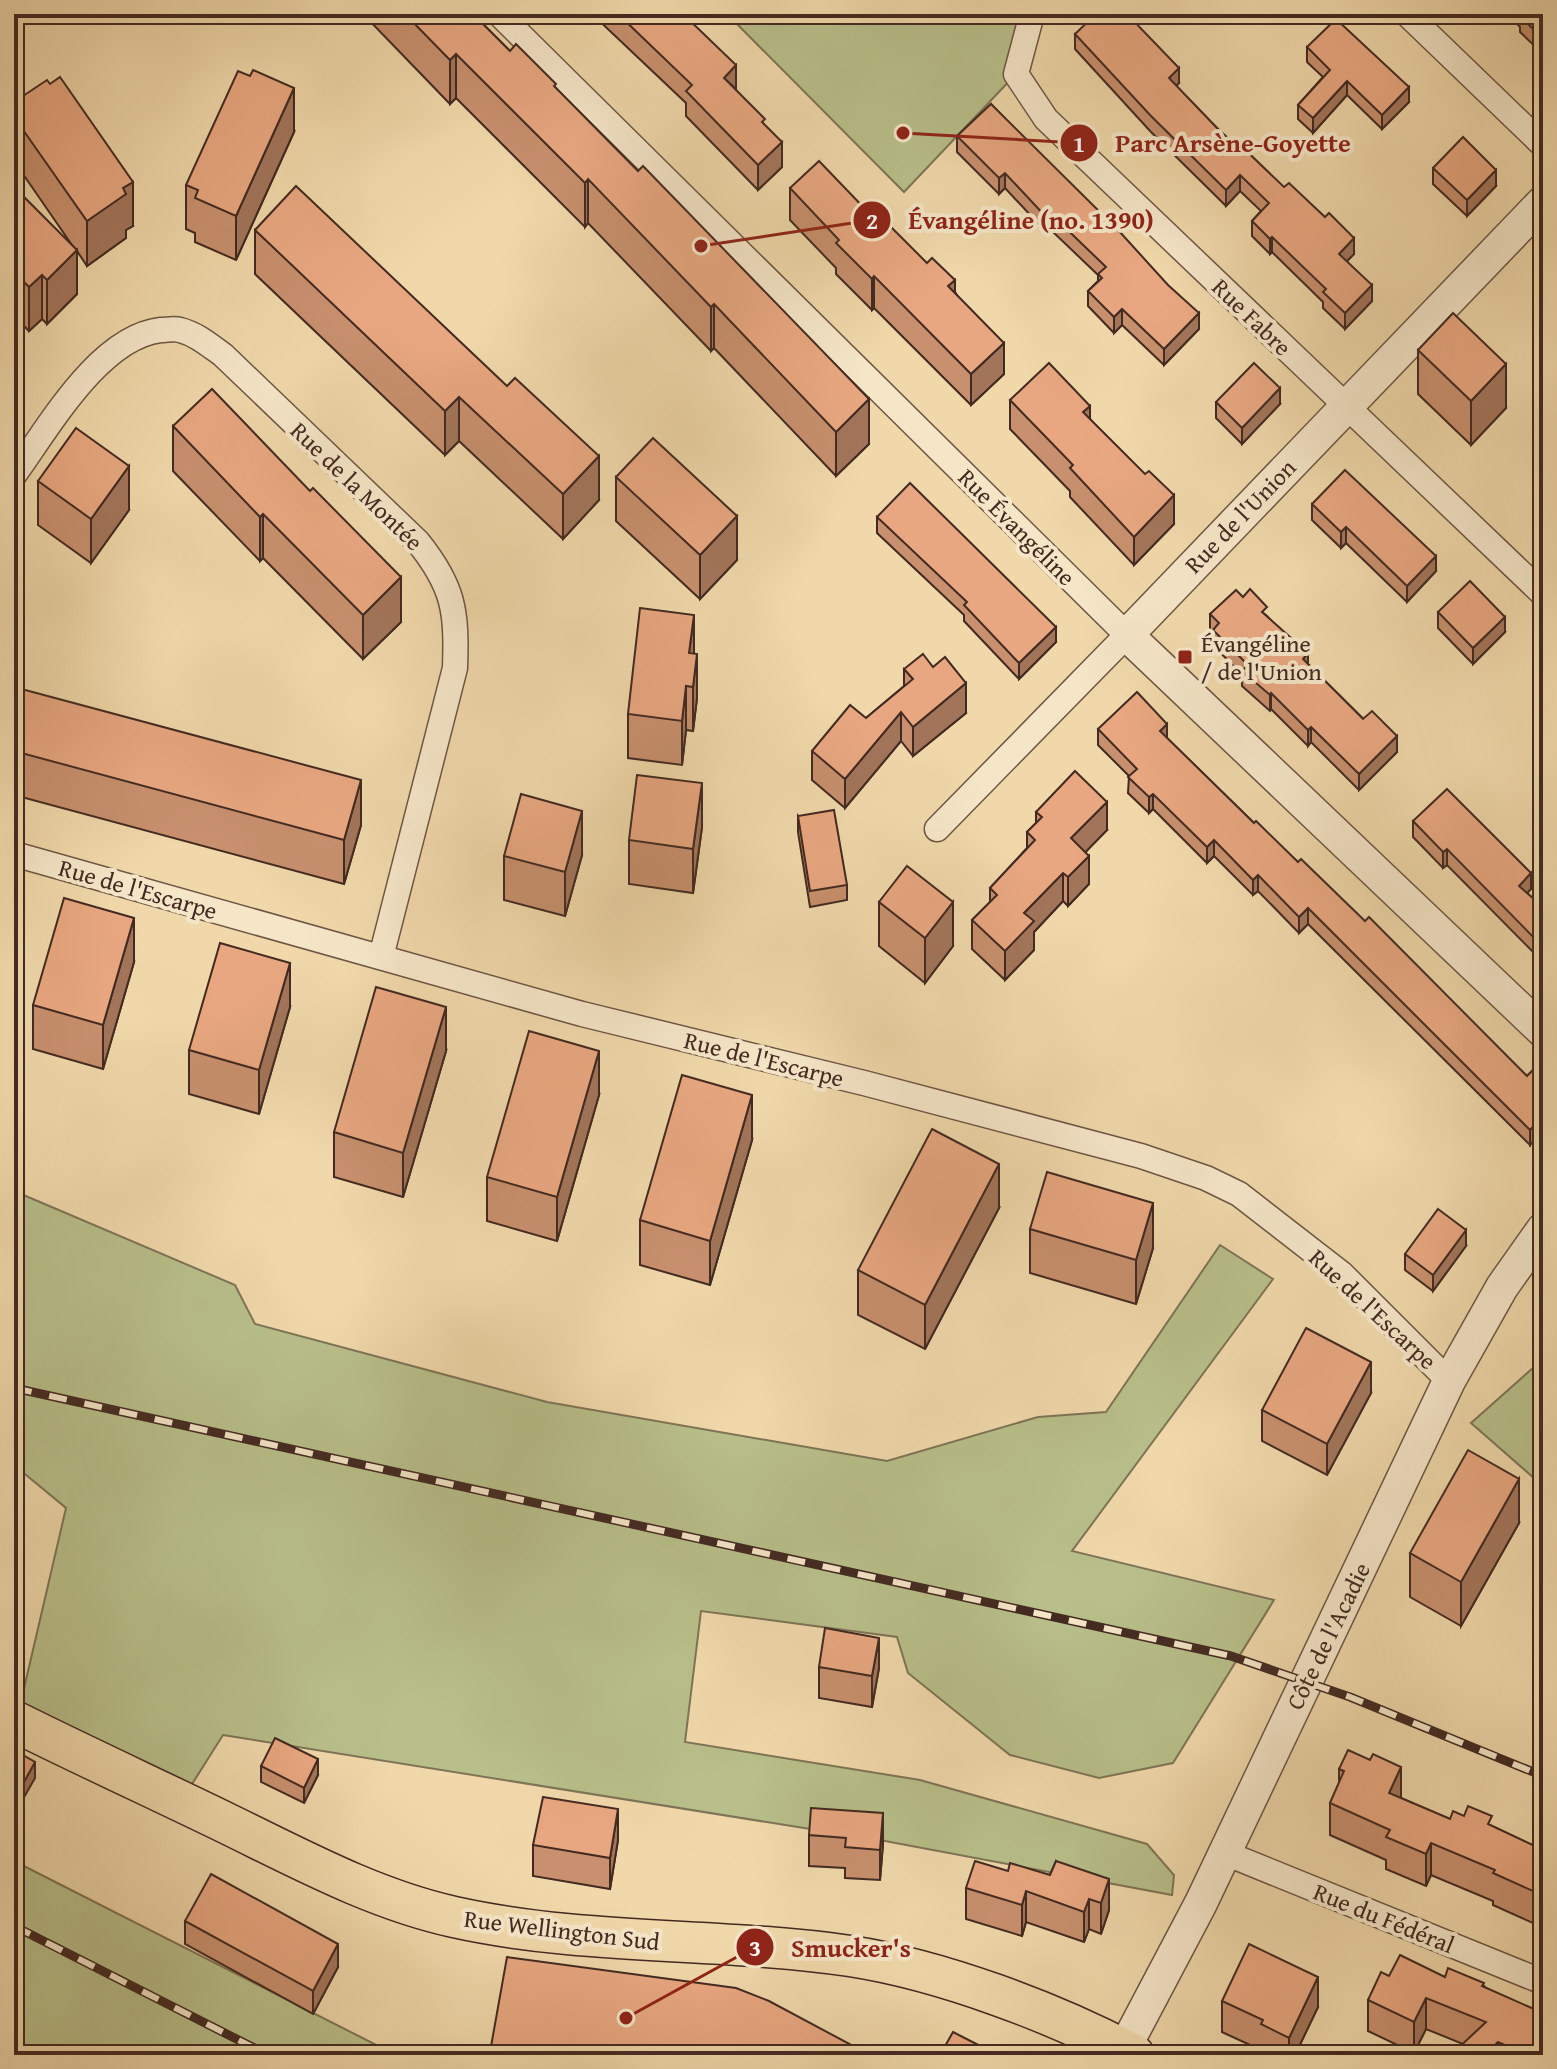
<svg xmlns="http://www.w3.org/2000/svg" width="1557" height="2069" font-family="'Gentium Book Plus',serif">
  <rect width="100%" height="100%" fill="#f0d8aa"/>
  <filter id="stains"><feTurbulence type="fractalNoise" baseFrequency=".0025" numOctaves="4"/><feColorMatrix values="0 0 0 0 .2 0 0 0 0 .09 0 0 0 0 .02 0 0 0 .5 -.17"/></filter>
  <radialGradient id="worn" r=".72"><stop offset=".6" stop-color="#630" stop-opacity="0"/><stop offset="1" stop-color="#630" stop-opacity=".3"/></radialGradient>
  <!-- green -->
  <g fill="#b8bf8a" stroke="#7e7456" stroke-width="2">
    <path d="M727 14H1032L1016 74 904 192Z"/>
    <path d="M14 1191 235 1285 255 1324 547 1402 887 1461 1038 1417 1106 1412 1220 1245 1273 1279 1072 1551 1274 1600 1173 1763 1099 1778 1010 1755 908 1673 897 1637 701 1611 685 1742 920 1780 1147 1844 1174 1875 1172 1895 885 1841 223 1735 187 1792 19 1710 66 1508 14 1465Z"/>
    <path d="M1543 1359V1486L1471 1423Z"/>
    <path d="M14 1861 396 2055H37L14 2040Z"/>
  </g>
  <g fill="none" stroke-linecap="round" stroke-linejoin="round">
    <!-- minor casing -->
    <g stroke="#6e5643" stroke-width="27">
      <g id="minor">
        <path d="M499 14 1127 635 937 829"/>
        <path d="M1032 14 1016 74 1046 119 1543 594"/>
        <path d="M1407 14 1543 145"/>
        <path d="M14 475C49 427 99 337 161 330 167 330 174 328 180 330 196 334 209 345 223 355L418 542C454 587 457 611 455 668L381 957"/>
        <path d="M14 854 582 1014 864 1083 1141 1156 1206 1178 1239 1194 1342 1274 1449 1381"/>
        <path d="M1225 1853 1543 1982"/>
      </g>
    </g>
    <!-- tertiary casing -->
    <g stroke="#6e5643" stroke-width="35">
      <g id="tertiary">
        <path d="M1543 202 1127 635 1543 1031"/>
        <path d="M1124 2049 1201 1903 1449 1381 1502 1287 1543 1229"/>
      </g>
    </g>
    <!-- primary casing -->
    <g stroke="#432a21" stroke-width="43">
      <path id="primary" d="M14 1721C84 1756 156 1789 226 1823 300 1859 373 1899 454 1917 585 1946 719 1937 850 1956 941 1970 1053 2012 1134 2055"/>
    </g>
    <!-- minor -->
    <use href="#minor" stroke="#f5e6c8" stroke-width="24"/>
    <!-- tertiary -->
    <use href="#tertiary" stroke="#f5e6c8" stroke-width="32"/>
    <!-- primary -->
    <use href="#primary" stroke="#f0d8aa" stroke-width="40"/>
    <!-- rail casing -->
    <g stroke="#432a21" stroke-width="9">
      <g id="rail">
        <path d="M14 1388 1231 1656 1350 1697 1543 1776"/>
        <path d="M14 1926 268 2055"/>
      </g>
    </g>
    <!-- rail -->
    <use href="#rail" stroke="#f5e6c8" stroke-width="6" stroke-dasharray="18" stroke-linecap="butt"/>
  </g>
  <!-- wall -->
  <g fill="#c8906e" stroke="#432a21" stroke-width="2">
    <path d="M363 14H473L510 51 556 88 869 444 836 476 714 348 711 351 588 223 585 227 456 98 450 104Z"/>
    <path d="M592 14H683L736 90 765 126 782 167 758 190 686 116V103Z"/>
    <path d="M1507 14H1543V54L1520 32V27Z"/>
    <path d="M1075 34 1179 83 1176 86 1217 128 1354 254 1347 261 1372 301 1345 329 1323 308V302L1272 252 1270 254 1252 236V221L1261 211 1240 191 1226 206 1151 132 1075 49Z"/>
    <path d="M1307 47 1409 102 1382 129 1347 95 1313 133 1298 119V105L1323 77 1307 62Z"/>
    <path d="M14 102 133 226 126 230V238L87 266 77 251V294L47 324 42 319 29 331 14 316V187L74 248 14 161Z"/>
    <path d="M991 104 1199 329 1164 365 1122 325 1114 333 1088 306V291L1098 281V275L1051 230 1047 233 1005 188 999 194 957 152V136Z"/>
    <path d="M294 132 236 260 195 242V233L186 229V185Z"/>
    <path d="M1433 168 1496 186 1467 216 1433 184Z"/>
    <path d="M790 188 868 212 955 292 1004 374 971 405 874 308 872 310 836 274V268L790 220Z"/>
    <path d="M255 230 599 500 563 539 459 441 445 455 255 274Z"/>
    <path d="M1543 253V308L1537 302V277L1542 272V254Z"/>
    <path d="M1418 350 1506 408 1471 445 1418 394Z"/>
    <path d="M1010 400 1090 419 1174 524 1134 565 1070 497V491L1010 429Z"/>
    <path d="M1216 402 1280 404 1242 444 1216 418Z"/>
    <path d="M173 426 401 622 363 659 263 558 260 561 173 471Z"/>
    <path d="M616 477 737 560 700 599 616 521Z"/>
    <path d="M38 481 129 510 91 563 38 525Z"/>
    <path d="M1312 504 1436 571 1407 602 1346 543 1341 548 1312 520Z"/>
    <path d="M877 517 1056 642 1019 679 964 621V615L877 533Z"/>
    <path d="M1243 597 1267 616 1308 664 1397 752 1359 790 1311 742 1308 746 1271 709 1270 711 1242 686V675L1213 645V632L1210 630V614Z"/>
    <path d="M1438 612 1505 632 1473 664 1438 628Z"/>
    <path d="M694 654 697 698 693 731 686 730 682 765 628 758V714Z"/>
    <path d="M904 669 966 713 913 756 901 741 845 808 812 780V751L866 718 904 686Z"/>
    <path d="M1543 677V719L1535 712V686Z"/>
    <path d="M14 687 361 825 344 884 14 795Z"/>
    <path d="M1098 729 1167 738 1254 823 1298 862 1527 1076 1532 1071 1530 1145 1308 924 1299 933 1258 891 1253 895 1214 856 1207 863 1153 809 1149 813 1128 793 1129 776 1098 745Z"/>
    <path d="M1036 812 1107 830 1085 852 1089 884 1068 906 1063 901 1034 932V950L1005 980 972 949V920L990 902V888L1027 848V832L1036 823Z"/>
    <path d="M798 816 847 885V900L810 907 798 832Z"/>
    <path d="M1413 821 1531 889 1527 893 1543 907V962L1447 865 1443 868 1413 837Z"/>
    <path d="M702 827 693 893 629 884V840Z"/>
    <path d="M582 855 565 916 504 900V856Z"/>
    <path d="M879 902 953 946 925 983 879 946Z"/>
    <path d="M134 962 103 1069 33 1049V1005Z"/>
    <path d="M290 1007 259 1114 189 1094V1050Z"/>
    <path d="M446 1051 403 1197 334 1177V1132Z"/>
    <path d="M599 1095 557 1241 487 1221V1177Z"/>
    <path d="M752 1140 710 1285 640 1265V1220Z"/>
    <path d="M999 1208 925 1349 858 1315V1270Z"/>
    <path d="M1030 1229 1153 1248 1136 1304 1030 1273Z"/>
    <path d="M1466 1246 1433 1291 1405 1270V1254Z"/>
    <path d="M1371 1393 1327 1475 1262 1441V1410Z"/>
    <path d="M1519 1523 1461 1626 1410 1597V1553Z"/>
    <path d="M819 1667 879 1668 872 1707 819 1698Z"/>
    <path d="M261 1766 318 1775 304 1803 261 1782Z"/>
    <path d="M1339 1769 1401 1798 1450 1819 1492 1826 1543 1850V1906L1535 1924 1493 1905V1901L1431 1875 1426 1886 1386 1869V1860L1330 1835V1803L1339 1783Z"/>
    <path d="M883 1813V1844L880 1880 845 1878V1868L809 1866V1835Z"/>
    <path d="M618 1840 610 1889 533 1876V1845Z"/>
    <path d="M1056 1861 1109 1910 1101 1934 1089 1929 1084 1942 1026 1922 1022 1936 966 1919V1888L1008 1871 1050 1875Z"/>
    <path d="M185 1921 338 1967 313 2014 185 1944Z"/>
    <path d="M1389 1976 1445 1977 1484 1986 1543 2055H1453V2053L1463 2044 1426 2029 1414 2053 1368 2031V2000Z"/>
    <path d="M1222 2001 1318 2007 1295 2055H1261V2050L1222 2032Z"/>
  </g>
  <!-- shaded-wall -->
  <g fill="#a2755a" stroke="#432a21" stroke-width="2">
    <path d="M456 54V98L450 104V60Z"/>
    <path d="M736 65V89L724 78Z"/>
    <path d="M1179 68V83L1169 93V78Z"/>
    <path d="M1347 81V95L1313 133V118Z"/>
    <path d="M1409 87V102L1382 129V115Z"/>
    <path d="M294 88V132L236 260V216Z"/>
    <path d="M782 142V167L758 190V165Z"/>
    <path d="M1496 170V186L1467 216V200Z"/>
    <path d="M1005 173V188L999 194V178Z"/>
    <path d="M1240 175V191L1226 206V190Z"/>
    <path d="M588 179V223L585 227V183Z"/>
    <path d="M133 182V226L126 230V238L87 266V221L123 188Z"/>
    <path d="M1051 214V230L1047 233V218Z"/>
    <path d="M1272 237V252L1270 254V239Z"/>
    <path d="M1354 238V254L1339 269V254Z"/>
    <path d="M77 250V294L47 324V280Z"/>
    <path d="M42 275V319L29 331V287Z"/>
    <path d="M874 276V308L872 310V279Z"/>
    <path d="M955 280V311L948 286Z"/>
    <path d="M1372 285V301L1345 329V313Z"/>
    <path d="M714 304V348L711 351V307Z"/>
    <path d="M1122 309V325L1114 333V317Z"/>
    <path d="M1199 313V329L1164 365V349Z"/>
    <path d="M1004 343V374L971 405V374Z"/>
    <path d="M1506 364V408L1471 445V401Z"/>
    <path d="M1280 388V404L1242 444V428Z"/>
    <path d="M459 397V441L445 455V411Z"/>
    <path d="M869 399V444L836 476V432Z"/>
    <path d="M1090 406V435L1083 412Z"/>
    <path d="M599 456V500L563 539V494Z"/>
    <path d="M129 466V510L91 563V519Z"/>
    <path d="M1174 495V524L1134 565V537Z"/>
    <path d="M263 514V558L260 561V517Z"/>
    <path d="M737 516V560L700 599V555Z"/>
    <path d="M1346 527V543L1341 548V532Z"/>
    <path d="M1436 556V571L1407 602V586Z"/>
    <path d="M401 577V622L363 659V615Z"/>
    <path d="M694 615V659L689 653Z"/>
    <path d="M1505 617V632L1473 664V648Z"/>
    <path d="M1056 627V642L1019 679V663Z"/>
    <path d="M1308 653V668L1303 659Z"/>
    <path d="M697 654V698L693 731V687Z"/>
    <path d="M966 683V713L913 756V727Z"/>
    <path d="M686 686V730L682 765V721Z"/>
    <path d="M1271 693V709L1270 711V695Z"/>
    <path d="M901 712V741L845 808V779Z"/>
    <path d="M1167 724V740L1160 731Z"/>
    <path d="M1311 727V742L1308 746V730Z"/>
    <path d="M1397 736V752L1359 790V774Z"/>
    <path d="M361 780V825L344 884V840Z"/>
    <path d="M702 783V827L693 893V849Z"/>
    <path d="M1153 794V809L1149 813V797Z"/>
    <path d="M1107 802V830L1071 867V838Z"/>
    <path d="M582 811V855L565 916V872Z"/>
    <path d="M1214 840V856L1207 863V847Z"/>
    <path d="M1447 849V865L1443 868V852Z"/>
    <path d="M1089 856V884L1068 906V877Z"/>
    <path d="M1063 873V901L1034 932V950L1005 980V951L1024 913Z"/>
    <path d="M1531 873V889L1519 901V886Z"/>
    <path d="M1258 875V891L1253 895V880Z"/>
    <path d="M953 902V946L925 983V938Z"/>
    <path d="M1308 908V924L1299 933V917Z"/>
    <path d="M134 918V962L103 1069V1025Z"/>
    <path d="M290 963V1007L259 1114V1070Z"/>
    <path d="M446 1007V1051L403 1197V1153Z"/>
    <path d="M599 1051V1095L557 1241V1197Z"/>
    <path d="M752 1095V1140L710 1285V1241Z"/>
    <path d="M1543 1116V1132L1530 1145V1130Z"/>
    <path d="M999 1164V1208L925 1349V1305Z"/>
    <path d="M1153 1203V1248L1136 1304V1260Z"/>
    <path d="M1466 1230V1246L1433 1291V1275Z"/>
    <path d="M1371 1362V1393L1327 1475V1444Z"/>
    <path d="M1519 1479V1523L1461 1626V1582Z"/>
    <path d="M879 1638V1668L872 1707V1676Z"/>
    <path d="M318 1759V1775L304 1803V1788Z"/>
    <path d="M35 1762V1778L14 1815V1800Z"/>
    <path d="M1401 1767V1799L1389 1793Z"/>
    <path d="M618 1809V1840L610 1889V1858Z"/>
    <path d="M883 1813V1844L880 1880V1850Z"/>
    <path d="M1431 1843V1875L1426 1886V1854Z"/>
    <path d="M1543 1874V1906L1535 1924V1892Z"/>
    <path d="M1109 1879V1910L1101 1934V1903Z"/>
    <path d="M1026 1891V1922L1022 1936V1905Z"/>
    <path d="M1089 1899V1929L1084 1942V1912Z"/>
    <path d="M338 1944V1967L313 2014V1991Z"/>
    <path d="M1318 1977V2007L1295 2055H1289V2038Z"/>
    <path d="M1426 1998V2029L1414 2053V2022Z"/>
    <path d="M1498 2042V2055H1485Z"/>
  </g>
  <!-- building -->
  <g fill="#e8a780" stroke="#432a21" stroke-width="2">
    <path d="M405 14H473L510 51 516 44 556 84 554 86 638 171 643 166 869 399 836 432 714 304 711 307 588 179 585 183 456 54 450 60Z"/>
    <path d="M618 14H683L736 65 724 78 765 119 762 122 782 142 758 165 686 91 692 85Z"/>
    <path d="M1096 14H1127L1179 68 1169 78 1217 128 1233 144 1236 141 1284 187 1289 183 1325 217 1329 213 1354 238 1339 254 1372 285 1345 313 1323 292 1326 289 1272 237 1270 239 1252 221 1269 203 1240 175 1226 190 1151 116 1075 34Z"/>
    <path d="M1523 14H1543V39L1520 16Z"/>
    <path d="M1336 19 1409 87 1382 115 1347 81 1313 118 1298 105 1330 70 1307 47Z"/>
    <path d="M253 70 294 88 236 216 195 198 198 190 186 185 238 71 250 76Z"/>
    <path d="M60 77 133 182 123 188 126 194 87 221 14 117V102L47 80 50 84Z"/>
    <path d="M991 104 1119 231 1168 285 1199 313 1164 349 1122 309 1114 317 1088 291 1102 278 1098 274 1106 267 1051 214 1047 218 1005 173 999 178 957 136Z"/>
    <path d="M1463 137 1496 170 1467 200 1433 168Z"/>
    <path d="M819 161 868 212 872 208 927 263 932 258 955 280 948 286 1004 343 971 374 874 276 872 279 836 243 839 240 790 188Z"/>
    <path d="M296 186 507 386 515 378 599 456 563 494 459 397 445 411 255 230Z"/>
    <path d="M14 187 77 250 47 280 42 275 29 287 14 272Z"/>
    <path d="M1543 271V283L1537 277Z"/>
    <path d="M1453 313 1506 364 1471 401 1418 350Z"/>
    <path d="M1049 363 1090 406 1083 412 1145 474 1149 471 1174 495 1134 537 1070 468 1073 465 1010 400Z"/>
    <path d="M1254 363 1280 388 1242 428 1216 402Z"/>
    <path d="M212 389 310 491 313 488 401 577 363 615 263 514 260 517 173 426Z"/>
    <path d="M76 428 129 466 91 519 38 481Z"/>
    <path d="M653 438 737 516 700 555 616 477Z"/>
    <path d="M1345 470 1436 556 1407 586 1346 527 1341 532 1312 504Z"/>
    <path d="M910 483 1056 627 1019 663 964 605 967 602 877 517Z"/>
    <path d="M1470 581 1505 617 1473 648 1438 612Z"/>
    <path d="M1250 589 1267 607 1262 612 1308 653 1303 659 1363 719 1372 711 1397 736 1359 774 1311 727 1308 730 1271 693 1270 695 1242 671 1248 665 1213 630 1219 623 1210 614 1236 590 1243 597Z"/>
    <path d="M640 608 694 615 689 653 697 654 693 687 686 686 682 721 628 714Z"/>
    <path d="M923 654 933 667 945 657 966 683 913 727 901 712 845 779 812 751 850 705 866 718 913 679 904 669Z"/>
    <path d="M1543 677V693L1535 686Z"/>
    <path d="M14 687 361 780 344 840 14 751Z"/>
    <path d="M1137 692 1167 724 1160 731 1254 823 1256 821 1298 862 1301 859 1365 921 1369 917 1527 1076 1532 1071 1543 1082V1116L1530 1130 1308 908 1299 917 1258 875 1253 880 1214 840 1207 847 1153 794 1149 797 1128 777 1137 769 1098 729Z"/>
    <path d="M1075 771 1107 802 1071 838 1089 856 1068 877 1063 873 1024 913 1034 921 1005 951 972 920 997 895 990 888 1035 840 1027 832 1042 817 1036 812Z"/>
    <path d="M637 775 702 783 693 849 629 840Z"/>
    <path d="M1447 789 1531 873 1519 886 1543 907V947L1447 849 1443 852 1413 821Z"/>
    <path d="M521 794 582 811 565 872 504 856Z"/>
    <path d="M834 810 847 885 810 891 798 816Z"/>
    <path d="M907 866 953 902 925 938 879 902Z"/>
    <path d="M64 898 134 918 103 1025 33 1005Z"/>
    <path d="M220 943 290 963 259 1070 189 1050Z"/>
    <path d="M376 987 446 1007 403 1153 334 1132Z"/>
    <path d="M529 1031 599 1051 557 1197 487 1177Z"/>
    <path d="M682 1075 752 1095 710 1241 640 1220Z"/>
    <path d="M932 1129 999 1164 925 1305 858 1270Z"/>
    <path d="M1047 1172 1153 1203 1136 1260 1030 1229Z"/>
    <path d="M1438 1209 1466 1230 1433 1275 1405 1254Z"/>
    <path d="M1306 1328 1371 1362 1327 1444 1262 1410Z"/>
    <path d="M1468 1450 1519 1479 1461 1582 1410 1553Z"/>
    <path d="M825 1628 879 1638 872 1676 819 1667Z"/>
    <path d="M275 1738 318 1759 304 1788 261 1766Z"/>
    <path d="M14 1750 35 1762 14 1800Z"/>
    <path d="M1348 1750 1370 1760 1373 1754 1401 1767 1389 1793 1450 1819 1453 1811 1464 1816 1468 1806 1492 1816 1488 1824 1543 1850V1874L1535 1892 1493 1873 1495 1870 1431 1843 1426 1854 1386 1837 1390 1830 1330 1803 1344 1771 1339 1769Z"/>
    <path d="M543 1797 618 1809 610 1858 533 1845Z"/>
    <path d="M811 1808 883 1813 880 1850 845 1847 846 1838 809 1835Z"/>
    <path d="M975 1861 1008 1871 1010 1863 1050 1875 1056 1861 1109 1879 1101 1903 1089 1899 1084 1912 1026 1891 1022 1905 966 1888Z"/>
    <path d="M211 1874 338 1944 313 1991 185 1921Z"/>
    <path d="M1249 1944 1318 1977 1289 2038 1261 2024 1263 2020 1222 2001Z"/>
    <path d="M1400 1955 1445 1977 1448 1968 1484 1983 1482 1986 1543 2013V2055H1527L1498 2042 1485 2055H1456L1453 2053 1486 2022 1426 1998 1414 2022 1368 2000 1381 1972 1389 1976Z"/>
    <path d="M507 1957 736 1988 769 2001 870 2055H507L490 2052Z"/>
    <path d="M953 2032 998 2055H940Z"/>
  </g>
  <!-- markers -->
  <rect fill="#8f2418" stroke="#f5e6c8" stroke-width="3" x="1177" y="649" width="16" height="16" rx="4"/>
  <g text-anchor="middle" dominant-baseline="central" stroke-width="8" stroke-linejoin="round" paint-order="stroke">
    <!-- street labels -->
    <g font-size="24" fill="#432a21" stroke="#f5e6c8">
      <text transform="translate(1252 317) rotate(44)">Rue Fabre</text>
      <text transform="translate(357 486) rotate(44)">Rue de la Montée</text>
      <text transform="translate(1240 516) rotate(-46)">Rue de l'Union</text>
      <text transform="translate(1017 527) rotate(45)">Rue Évangéline</text>
      <text transform="translate(138 889) rotate(16)">Rue de l'Escarpe</text>
      <text transform="translate(764 1059) rotate(14)">Rue de l'Escarpe</text>
      <text transform="translate(1373 1309) rotate(43)">Rue de l'Escarpe</text>
      <text transform="translate(1328 1636) rotate(-64)">Côte de l'Acadie</text>
      <text transform="translate(1384 1918) rotate(22)">Rue du Fédéral</text>
      <text transform="translate(562 1930) rotate(7)">Rue Wellington Sud</text>
    </g>
    <!-- poi labels -->
    <g font-size="24" fill="#432a21" stroke="#f5e6c8" text-anchor="start">
      <text x="1201" y="643">Évangéline<tspan x="1201" dy="28">/ de l'Union</tspan></text>
    </g>
  </g>
  <!-- callouts -->
  <path fill="none" stroke="#8f2418" stroke-width="3" d="M903 133L1079 143M701 246L872 220M626 2018L755 1947"/>
  <g fill="#8f2418" stroke="#f5e6c8" stroke-width="3">
    <circle cx="903" cy="133" r="8"/>
    <circle cx="701" cy="246" r="8"/>
    <circle cx="626" cy="2018" r="8"/>
    <circle cx="1079" cy="143" r="20"/>
    <circle cx="872" cy="220" r="20"/>
    <circle cx="755" cy="1947" r="20"/>
  </g>
  <g font-size="24" text-anchor="middle" font-weight="bold" fill="#fff">
    <text x="1079" y="152">1</text>
    <text x="872" y="229">2</text>
    <text x="755" y="1956">3</text>
  </g>
  <g font-size="26" text-anchor="middle" font-weight="bold" fill="#8f2418" stroke="#f5e6c8" stroke-width="8" stroke-linejoin="round" paint-order="stroke">
    <text x="1233" y="152">Parc Arsène-Goyette</text>
    <text x="1031" y="229">Évangéline (no. 1390)</text>
    <text x="851" y="1957">Smucker's</text>
  </g>
  <!-- margin -->
  <rect width="1557" height="2069" fill="none" stroke="#f0d8aa" stroke-width="48"/>
  <rect x="16" y="16" width="1525" height="2037" fill="none" stroke="#432a21" stroke-width="4"/>
  <rect x="24" y="24" width="1509" height="2021" fill="none" stroke="#432a21" stroke-width="2"/>
  <rect width="100%" height="100%" filter="url(#stains)"/>
  <rect width="100%" height="100%" fill="url(#worn)"/>
</svg>
